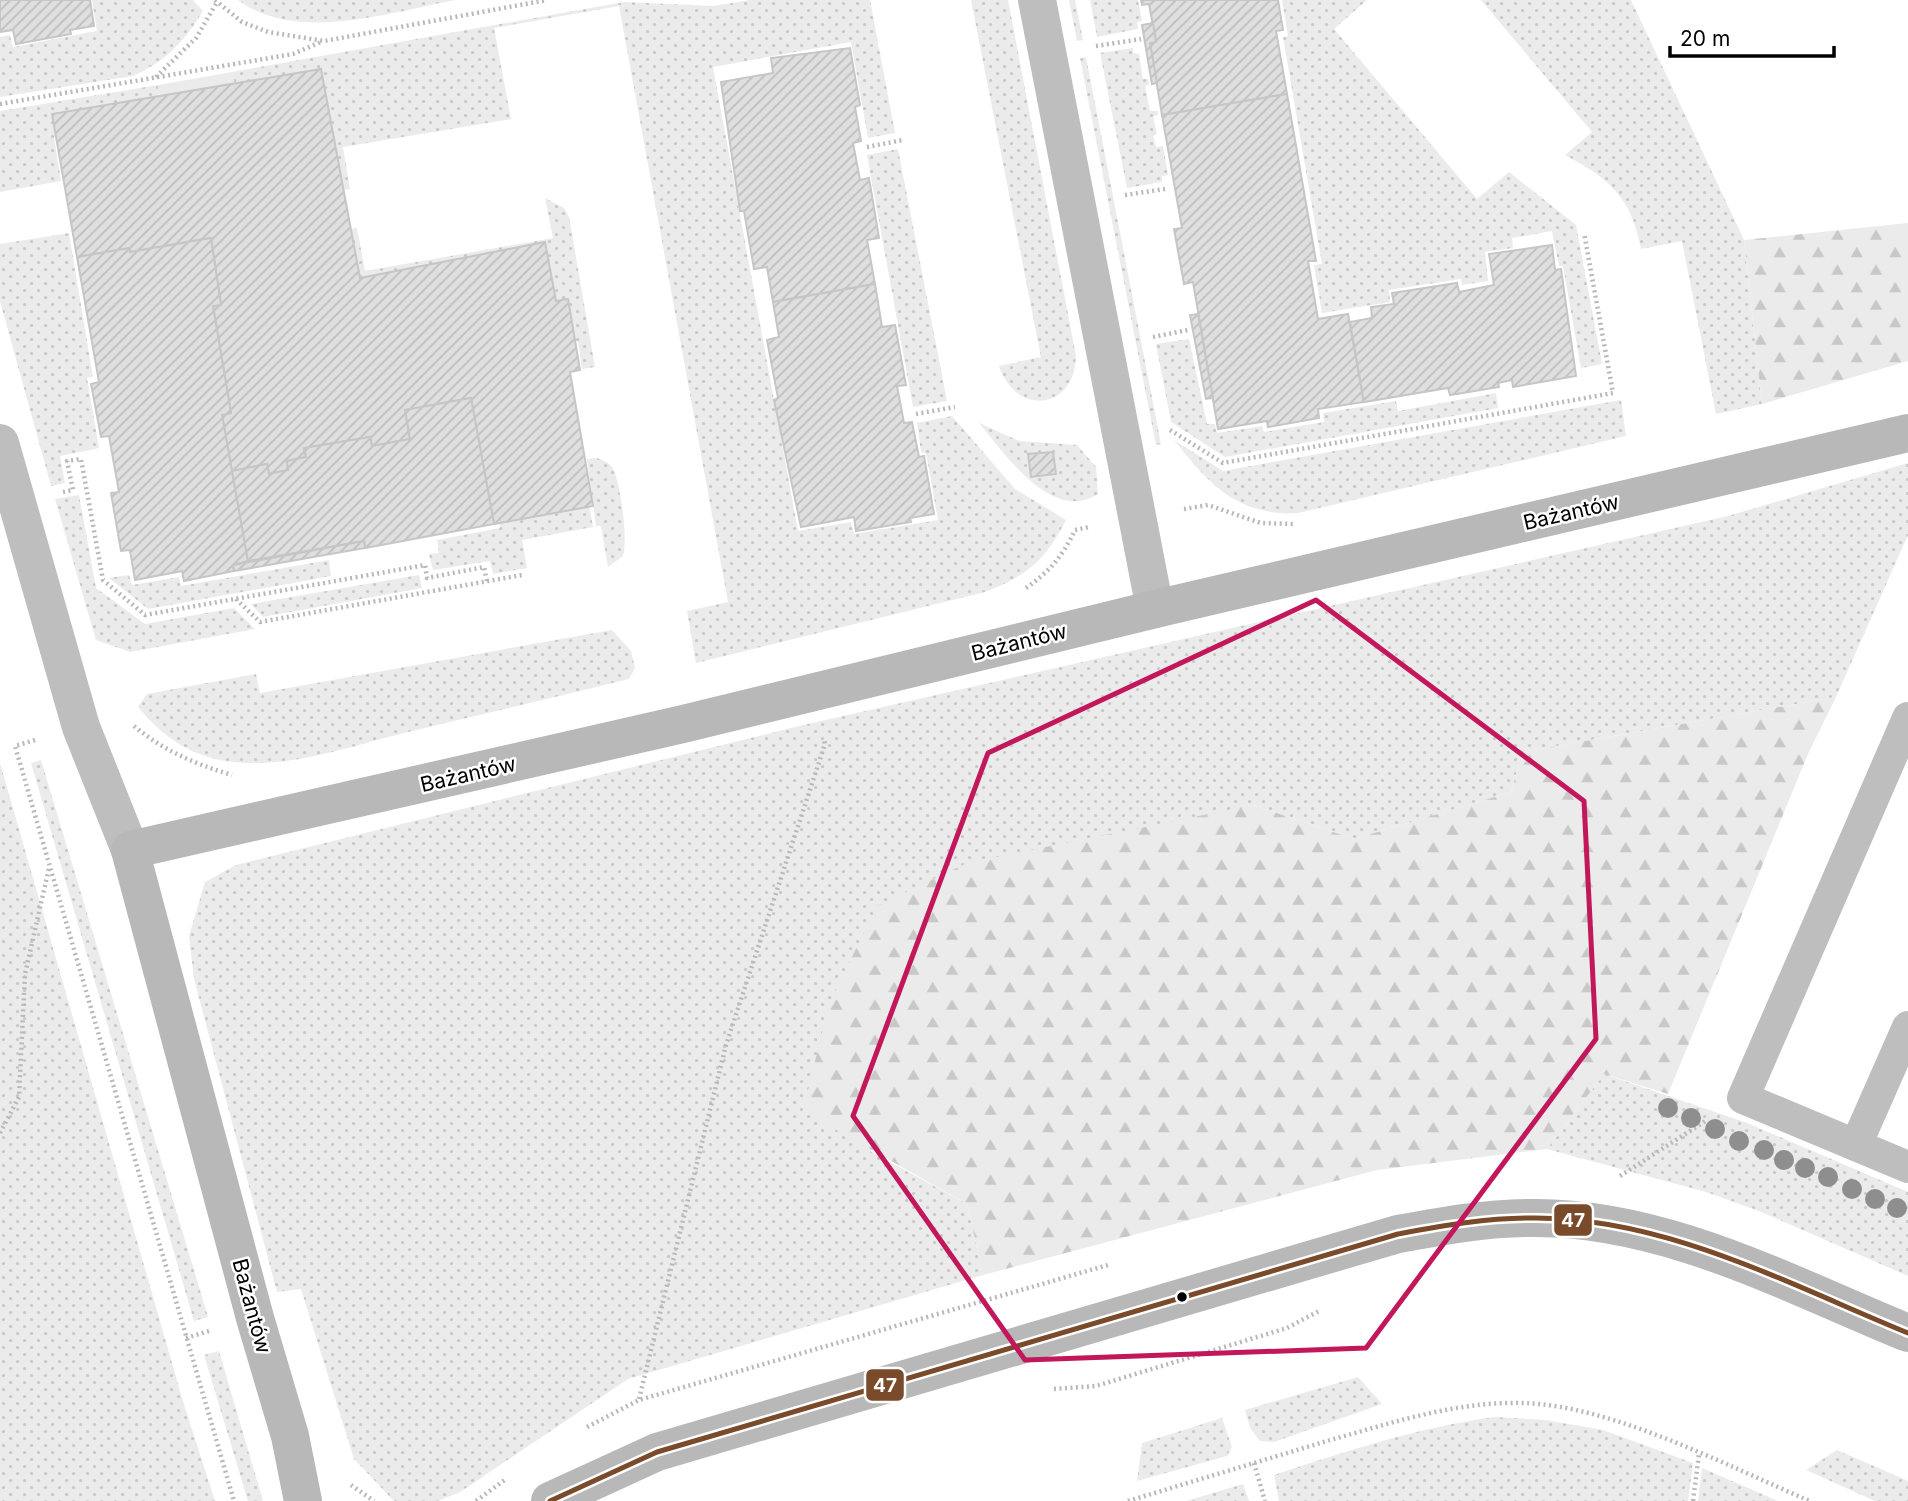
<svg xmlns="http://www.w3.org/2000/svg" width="1908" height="1501" font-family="Inter,sans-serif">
  <defs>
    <pattern id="grass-dots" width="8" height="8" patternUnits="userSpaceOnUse" patternTransform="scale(1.75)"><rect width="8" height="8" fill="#ebebeb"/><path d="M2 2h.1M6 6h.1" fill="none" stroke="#c8c8c8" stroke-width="1.8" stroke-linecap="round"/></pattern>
    <pattern id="forest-firs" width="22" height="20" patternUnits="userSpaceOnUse" patternTransform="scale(1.75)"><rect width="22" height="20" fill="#ebebeb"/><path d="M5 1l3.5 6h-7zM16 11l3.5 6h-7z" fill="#c8c8c8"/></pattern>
    <pattern id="building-hatch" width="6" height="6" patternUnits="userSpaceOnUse" patternTransform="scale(1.75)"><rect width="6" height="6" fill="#dfdfdf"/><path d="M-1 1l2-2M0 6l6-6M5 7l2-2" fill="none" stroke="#bebebe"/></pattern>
  </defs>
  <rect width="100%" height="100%" fill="#fff"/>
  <!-- grass -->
  <g fill="url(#grass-dots)">
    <path d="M92 0H193L203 11C185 41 165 62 133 76L0 97V37L10 35 13 47 97 31Z"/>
    <path d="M238 0H456C390 12 296 44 238 0Z"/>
    <path d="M750 0H870L895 133 868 138 851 42 713 67 798 531 851 522 854 534 938 520 926 453 921 452 917 423 952 416 1015 489 1066 520C1045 561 1028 575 985 592L696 663 687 611 728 602 619 6 494 28 511 119 343 147 350 189 306 197 313 237 357 228 365 271 553 238 545 198 564 208 569 217 595 367 582 369 578 341 572 342 566 369 593 527 522 540 527 568 493 574 490 561 433 570 429 554 439 553 437 540 500 528 475 393 229 420 60 136 54 137 61 181 0 192V111L158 85 171 157 245 145 232 72 624 2 713 6Z"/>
    <path d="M971 0H1008L1076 356C1075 410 1016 417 999 366L1041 357Z"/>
    <path d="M1069 0H1075L1083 40 1077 41Z"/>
    <path d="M1090 0H1138L1142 21 1137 22 1138 29 1097 37Z"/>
    <path d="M1282 0H1367L1334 29 1477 199 1509 172 1576 225 1602 364 1581 368 1563 266H1559L1552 231 1512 238 1513 248 1485 252 1488 281 1462 285 1461 279 1389 290 1390 302 1322 313 1314 265 1322 264 1283 37 1288 36Z"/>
    <path d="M1481 0H1631L1744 240 1762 404 1716 414 1682 241 1641 249C1631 197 1610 179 1565 155L1592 132Z"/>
    <path d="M1133 48V53L1139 54 1143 79H1148L1149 85 1145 86 1150 111H1158V115L1153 116 1157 134 1153 136 1156 147 1163 146 1168 175 1162 176V182L1127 188 1100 53Z"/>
    <path d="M1086 57 1161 444 1156 445 1080 58Z"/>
    <path d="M898 149 947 401 913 407 867 155Z"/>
    <path d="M69 233 93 377 87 378 99 448 60 456 65 483 51 486 0 301V244Z"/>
    <path d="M1189 339 1207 424H1215L1217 433 1262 426 1264 432 1324 422 1323 413 1396 401 1398 411 1496 393 1498 408 1225 457 1171 422 1156 344Z"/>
    <path d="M1621 400 1626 436 1298 513C1237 516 1209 484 1174 440L1223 471Z"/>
    <path d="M979 423 1019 441 1077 445 1096 467 1098 494C1052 524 1005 454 979 423Z"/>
    <path d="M596 458C604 460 611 463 614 471 621 488 628 539 623 556L608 567 601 526H596L587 459Z"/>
    <path d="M1908 463V535L1836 697 1522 752 1511 792 1354 839 1253 805 870 1151 967 1204 983 1275 628 1379 460 1492 438 1501H394L354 1459 301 1289 277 1292 194 979 189 936 205 882 236 865 799 726 1728 516Z"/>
    <path d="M79 495 96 588 145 624 234 608 255 629 130 652 96 640 55 499Z"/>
    <path d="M329 560 331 576 148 609 109 578 129 575 132 585 179 577 181 586Z"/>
    <path d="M419 575 422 588 263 617 251 604Z"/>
    <path d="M612 630 631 651 635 668 629 679C552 698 476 716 400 734 345 748 283 770 226 761 189 755 162 736 138 707L147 694 256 674 260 693Z"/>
    <path d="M41 760 208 1317 194 1321 31 763Z"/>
    <path d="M0 763 182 1398 215 1501H0Z"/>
    <path d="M1604 1074 1747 1123 1908 1192V1276L1759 1211 1706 1192 1547 1149Z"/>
    <path d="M219 1351 263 1501H248L204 1355Z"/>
    <path d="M1358 1377 1382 1404 1274 1442 1260 1441 1250 1428 1245 1410Z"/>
    <path d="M1495 1417 1545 1420 1603 1430 1693 1463 1688 1501H1279L1274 1475C1347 1451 1419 1427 1495 1417Z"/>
    <path d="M1222 1418 1232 1447 1227 1456 1137 1481 1142 1443Z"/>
    <path d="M1837 1450 1908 1481V1501H1875L1806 1470Z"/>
    <path d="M1702 1468 1778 1501H1698Z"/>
    <path d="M1243 1484 1249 1501H1186Z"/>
  </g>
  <!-- forest -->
  <g fill="url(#forest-firs)">
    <path d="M1908 223V361L1762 404 1744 240Z"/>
    <path d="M1836 697 1808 754 1668 1094 1604 1074 1547 1149 1377 1170 983 1275 967 1204 803 1111 829 1004 877 906 967 863 1253 805 1354 839 1511 792 1522 752Z"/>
  </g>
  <!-- park -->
  <path fill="#ebebeb" d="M232 72 245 145 171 157 158 85Z"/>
  <!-- building -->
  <g fill="url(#building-hatch)" stroke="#c6c6c6" stroke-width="2">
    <path d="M0 0H90L94 26 70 30 71 34 16 44 13 30 0 32Z"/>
    <path d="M1141 0H1278L1283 30 1276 31 1287 94 1162 115 1150 43 1156 42 1149 4 1142 5Z"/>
    <path d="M1153 23 1156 42 1150 43 1157 83 1152 84 1142 25Z"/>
    <path d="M850 48 860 105 855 107 861 141 853 143 860 180 869 178 879 238 867 240 875 284 773 302 767 267 754 269 744 211H740L721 82 773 73 771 58Z"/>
    <path d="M321 69 360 278 545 242 556 301 568 299 580 370 570 372 593 506 494 524 471 398 405 410 410 439 372 446 370 437 304 448 306 457 287 461 288 470 269 474 267 464 232 471 222 415 231 413 213 306 221 305 211 238 130 252V248L77 257 52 114Z"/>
    <path d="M1287 94 1316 261H1308L1318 319 1348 314 1364 402 1318 409 1319 418 1268 427 1267 421 1218 429 1193 282 1184 284 1174 229 1182 228 1162 115Z"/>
    <path d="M211 238 221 305 213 306 231 413 222 415 248 561 233 565 234 571 184 581 182 571 135 580 130 550 121 551 111 493 119 492 109 436 101 437 91 384 99 382 77 257 130 248V252Z"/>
    <path d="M1552 245 1555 270 1561 269 1576 376 1513 387 1512 380 1498 383 1499 387 1450 395 1448 388 1364 402 1350 322 1372 318 1371 307 1394 304 1392 293 1457 283 1459 292 1494 285 1489 254Z"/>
    <path d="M875 284 882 327 895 325 906 385 897 386 904 423 912 422 919 457 924 456 934 514 910 518 911 522 856 531 854 517 801 527 774 400 778 398 767 340 779 337 773 302Z"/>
    <path d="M1198 314 1213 398 1206 399 1190 315Z"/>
    <path d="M471 398 494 524 365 548 364 541 248 561 232 471 267 464 269 474 288 470 287 461 306 457 304 448 370 437 372 446 410 439 405 410Z"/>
    <path d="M1053 452 1056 474 1031 477 1028 454Z"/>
    <path d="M364 541 365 548 234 571 233 565Z"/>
  </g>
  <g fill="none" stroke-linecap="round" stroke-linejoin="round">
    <!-- path -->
    <g stroke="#b9b9b9" stroke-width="4.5" stroke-dasharray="2 3.5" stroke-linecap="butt">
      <path d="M215 0 242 22 268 32 324 41 547 0"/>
      <path d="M1096 46 1141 39"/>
      <path d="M156 77 196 38 217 2"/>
      <path d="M0 104 293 54 321 42"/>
      <path d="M867 147 903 140"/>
      <path d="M1125 195 1165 189"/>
      <path d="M1153 337 1188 330"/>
      <path d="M916 414 955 407"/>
      <path d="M1170 430 1223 463 1613 393 1584 233"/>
      <path d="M63 492 73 490 67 461 81 459 103 580 145 615 425 565 427 578 484 567 487 581"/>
      <path d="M1184 509 1208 505 1261 523 1294 524"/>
      <path d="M1026 588C1049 572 1063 556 1075 530L1089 527"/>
      <path d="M236 599 260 622 522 575"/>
      <path d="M134 726C164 751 195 764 232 775"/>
      <path d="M35 740 15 746 234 1501"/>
      <path d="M0 1133 19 1097 25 974 49 868"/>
      <path d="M1620 1176 1707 1120"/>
      <path d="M186 1338 209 1331"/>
      <path d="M1054 1389 1096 1386 1287 1328 1319 1311"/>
      <path d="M639 1399 726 1045 825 744 824 738"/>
      <path d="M587 1427 639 1400 1108 1265"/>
      <path d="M1254 1463 1265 1501"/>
      <path d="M351 1485 374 1501"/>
      <path d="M476 1501 506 1479"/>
      <path d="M1128 1501C1194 1481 1261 1461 1327 1441 1391 1423 1456 1401 1524 1403 1614 1406 1727 1466 1810 1501"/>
      <path d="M1693 1501 1699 1454"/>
    </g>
    <!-- lane -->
    <g stroke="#bebebe" stroke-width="32">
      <path d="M1908 718 1743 1098 1908 1167"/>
      <path d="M1856 1145 1908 1027"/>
    </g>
    <!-- street -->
    <g stroke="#bebebe" stroke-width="38">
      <path d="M1037 0 1155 609"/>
      <path d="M0 443 81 727 130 850"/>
    </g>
    <!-- secondary -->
    <g stroke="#b8b8b8" stroke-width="38">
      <path d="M303 1501 290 1436 255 1318 130 850 683 724 1168 606 1908 433"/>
      <path d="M550 1501 657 1452 1398 1234C1442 1226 1485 1218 1530 1218 1663 1216 1788 1284 1908 1333"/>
    </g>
    <!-- bus-1 casing -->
    <g stroke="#fff" stroke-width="10">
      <path id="bus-1" d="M550 1501 657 1452 1398 1234C1442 1226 1485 1218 1530 1218 1663 1216 1788 1284 1908 1333"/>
    </g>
    <!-- bus-1 -->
    <use href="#bus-1" stroke="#7a4b2a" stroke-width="5"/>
  </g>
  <!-- trees -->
  <g fill="#8e8e8e">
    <circle cx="1668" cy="1108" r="10"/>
    <circle cx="1691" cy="1118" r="10"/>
    <circle cx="1715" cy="1129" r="10"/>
    <circle cx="1739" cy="1141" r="10"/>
    <circle cx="1764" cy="1150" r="10"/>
    <circle cx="1784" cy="1160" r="10"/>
    <circle cx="1805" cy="1168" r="10"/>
    <circle cx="1828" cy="1177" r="10"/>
    <circle cx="1852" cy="1189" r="10"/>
    <circle cx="1875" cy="1199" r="10"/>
    <circle cx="1897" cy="1208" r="10"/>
  </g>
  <!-- marked area -->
  <path fill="none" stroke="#c2185b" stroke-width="5" stroke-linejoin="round" d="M1316 600 1584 801 1596 1039 1366 1348 1025 1360 853 1116 988 753Z"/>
  <!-- markers -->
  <circle fill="#000" stroke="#fff" stroke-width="2.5" cx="1182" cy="1297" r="6"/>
  <g text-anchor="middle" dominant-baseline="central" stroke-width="5" stroke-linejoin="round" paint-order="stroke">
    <!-- street labels -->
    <g font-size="21" fill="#000" stroke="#fff">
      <text transform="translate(1571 512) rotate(-13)">Bażantów</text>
      <text transform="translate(1019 642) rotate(-14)">Bażantów</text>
      <text transform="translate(468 774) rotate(-13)">Bażantów</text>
      <text transform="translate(252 1306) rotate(75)">Bażantów</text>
    </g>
  </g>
  <g stroke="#fff" stroke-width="2.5">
    <rect x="1553" y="1203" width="40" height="34" rx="7" fill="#7a4b2a"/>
    <rect x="865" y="1368" width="40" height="34" rx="7" fill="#7a4b2a"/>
  </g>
  <g font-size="19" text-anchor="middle" font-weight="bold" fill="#fff">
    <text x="1573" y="1227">47</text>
    <text x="885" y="1392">47</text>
  </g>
  <!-- scale -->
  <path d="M1670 46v10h164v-10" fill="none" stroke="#000000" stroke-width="3.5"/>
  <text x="1680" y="46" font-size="21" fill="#000000" stroke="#ffffff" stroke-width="5" paint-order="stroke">20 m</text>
</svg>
